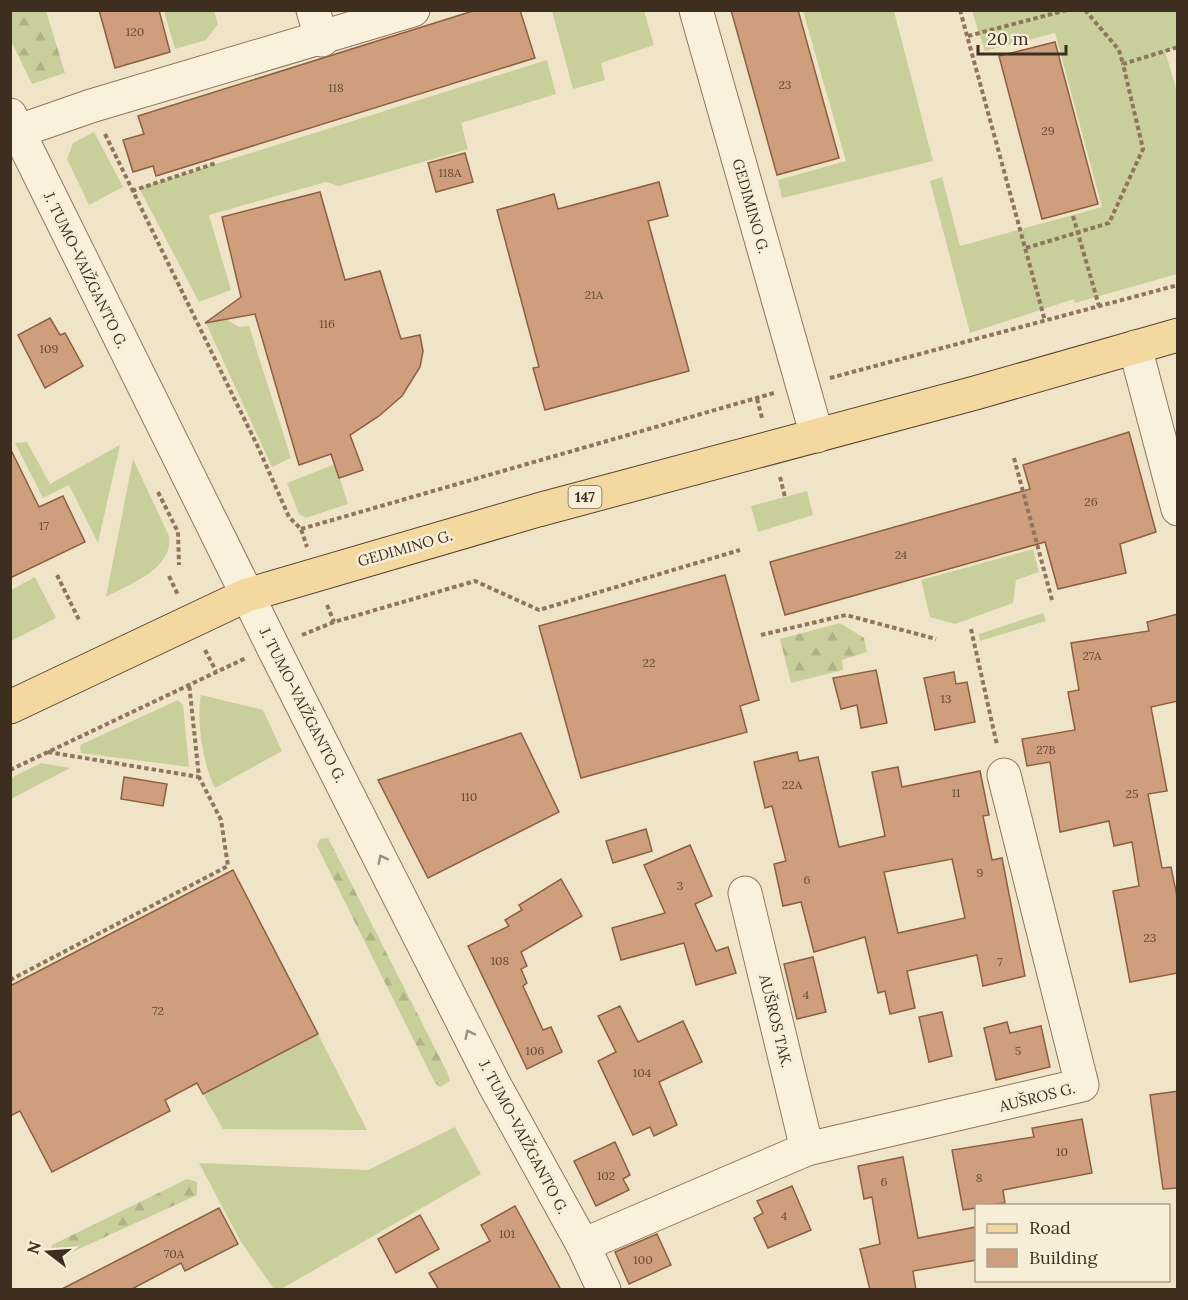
<svg xmlns="http://www.w3.org/2000/svg" width="1188" height="1300" font-family="Lora,serif">
  <defs>
    <pattern id="forest-firs" width="22" height="20" patternUnits="userSpaceOnUse" patternTransform="scale(1.5)"><rect width="22" height="20" fill="#c9cf9b"/><path d="M5 1l3.5 6h-7zM16 11l3.5 6h-7z" fill="#aeb285"/></pattern>
  </defs>
  <rect width="100%" height="100%" fill="#f0e4c8"/>
  <!-- grass -->
  <g fill="#c9cf9b">
    <path d="M164 11H214L218 24 206 40 175 49Z"/>
    <path d="M552 11H644L654 45 601 63 605 80 573 89Z"/>
    <path d="M803 11H894L933 161 782 198 778 180 846 161Z"/>
    <path d="M972 11H1177V47L1165 51 1177 92V274L1075 303 1074 299 970 333 930 181 942 177 960 246 1102 207 1055 33 985 51Z"/>
    <path d="M547 60 556 94 461 123 468 149 339 186 326 182 209 215 231 290 199 302 139 188Z"/>
    <path d="M94 132 123 187 89 205 67 159 73 143Z"/>
    <path d="M221 316 239 327 249 326 291 458 272 467 205 321Z"/>
    <path d="M27 442 50 484 120 445 98 543 69 485 43 498 15 443Z"/>
    <path d="M133 459 169 536C174 569 130 584 106 597Z"/>
    <path d="M335 464 348 504 306 518 299 514 287 483Z"/>
    <path d="M807 491 813 515 758 532 751 506Z"/>
    <path d="M1033 549 1039 572 1016 580 1013 603 955 624 930 617 921 580Z"/>
    <path d="M35 577 56 618 11 641V590Z"/>
    <path d="M1043 613 1046 621 980 641 979 634Z"/>
    <path d="M201 695 263 710 282 751 215 788C203 766 196 719 201 695Z"/>
    <path d="M178 700 183 705 189 767 81 753 80 745Z"/>
    <path d="M41 763 70 768 11 799V778Z"/>
    <path d="M318 1034 367 1130 223 1129 203 1094Z"/>
    <path d="M455 1127 481 1174 281 1289H274L241 1242 199 1163 368 1170Z"/>
  </g>
  <!-- forest -->
  <g fill="url(#forest-firs)">
    <path d="M11 10 46 11 65 73 32 84 11 41Z"/>
    <path d="M840 623 864 638 867 652 842 660 843 670 791 683 780 639Z"/>
    <path d="M328 838 448 1074 450 1081 440 1087 435 1083 317 846 320 839Z"/>
    <path d="M187 1179 197 1182V1195L57 1259 49 1255 52 1245Z"/>
  </g>
  <!-- building -->
  <g fill="#cf9f7d" stroke="#8d5f41" stroke-width="1.5" fill-rule="evenodd">
    <path d="M99 10H159L170 52 115 68Z"/>
    <path d="M476 10H520L535 58 156 176 153 166 133 172 123 140 144 134 138 116Z"/>
    <path d="M731 10H798L839 158 777 175Z"/>
    <path d="M1055 42 1098 204 1042 219 999 56Z"/>
    <path d="M465 153 473 182 436 192 428 163Z"/>
    <path d="M659 182 668 216 648 221 689 371 545 410 533 368 539 367 497 210 554 194 558 209Z"/>
    <path d="M320 192 345 280 380 271 401 339 420 335 423 351 420 367 402 396 379 416 350 435 363 470 339 478 331 454 299 465 255 314 205 323 241 297 222 217Z"/>
    <path d="M50 318 60 335 65 333 83 366 45 388 18 335Z"/>
    <path d="M1129 432 1156 532 1120 544 1126 573 1058 589 1045 542 785 615 770 562 1030 489 1023 465Z"/>
    <path d="M10 448 39 507 63 496 85 542 10 578Z"/>
    <path d="M725 575 759 700 740 706 747 732 581 778 539 626Z"/>
    <path d="M1178 614V701L1151 707 1167 791 1148 794 1162 868 1171 867 1178 901V973L1130 982 1113 891 1139 886 1132 842 1114 846 1109 821 1060 832 1050 762 1027 766 1022 739 1075 730 1068 692 1079 690 1071 643 1149 631 1147 622Z"/>
    <path d="M876 670 887 723 861 728 857 705 841 709 833 678Z"/>
    <path d="M954 672 956 684 967 682 975 722 935 730 924 678Z"/>
    <path d="M521 733 559 812 428 878 378 780Z"/>
    <path d="M797 752 799 761 818 757 839 847 885 836 872 772 898 767 902 787 980 771 989 815 983 816 992 860 1002 858 1025 976 983 986 977 955 907 971 915 1008 890 1014 885 991 878 993 865 937 814 952 801 902 783 906 774 864 786 861 772 806 765 808 754 762ZM952 859 965 918 898 933 884 872Z"/>
    <path d="M124 777 167 784 163 806 121 799Z"/>
    <path d="M646 829 652 851 613 863 606 841Z"/>
    <path d="M690 845 712 896 695 904 716 951 728 947 736 973 696 985 684 943 621 960 612 928 665 913 644 865Z"/>
    <path d="M233 870 318 1034 203 1094 197 1083 165 1100 170 1111 52 1172 20 1111 10 1116V986Z"/>
    <path d="M561 879 582 916 521 952 527 966 521 969 527 983 523 986 543 1030 551 1027 562 1052 527 1069 468 946 509 926 505 920 522 910 519 905Z"/>
    <path d="M813 957 826 1012 797 1019 784 964Z"/>
    <path d="M620 1006 638 1042 683 1021 702 1062 659 1082 677 1125 654 1136 650 1127 633 1135 598 1061 616 1052 598 1016Z"/>
    <path d="M942 1012 952 1056 929 1062 919 1017Z"/>
    <path d="M1007 1022 1010 1033 1041 1026 1050 1067 996 1080 984 1028Z"/>
    <path d="M1178 1091V1188L1163 1189 1150 1095Z"/>
    <path d="M1082 1119 1092 1173 1003 1190 1005 1203 976 1206V1208L963 1210 952 1150 1034 1137 1032 1128Z"/>
    <path d="M615 1142 630 1175 623 1179 629 1190 596 1206 574 1161Z"/>
    <path d="M903 1157 918 1238 976 1227V1260L913 1271 916 1290H870L860 1249 880 1244 872 1197 864 1199 858 1166Z"/>
    <path d="M792 1186 811 1230 768 1248 754 1218 763 1213 757 1201Z"/>
    <path d="M515 1206 561 1290H439L429 1273 490 1241 481 1225Z"/>
    <path d="M219 1208 238 1244 185 1271 181 1263 130 1290H60Z"/>
    <path d="M420 1215 439 1249 396 1273 378 1239Z"/>
    <path d="M657 1234 671 1265 629 1284 615 1252Z"/>
  </g>
  <g fill="none" stroke-linecap="round" stroke-linejoin="round">
    <!-- minor casing -->
    <g stroke="#8d765c" stroke-width="35">
      <g id="minor">
        <path d="M313 10 322 40"/>
        <path d="M696 10 817 436"/>
        <path d="M10 115 273 647 494 1084 583 1245 604 1290"/>
        <path d="M19 131 91 106 413 10"/>
        <path d="M1135 347 1178 509"/>
        <path d="M745 893 807 1149"/>
        <path d="M583 1245 807 1149 1082 1085 1004 775"/>
      </g>
    </g>
    <!-- major casing -->
    <g stroke="#5b4430" stroke-width="35">
      <path id="major" d="M10 707 247 595 538 510 975 393 1178 335"/>
    </g>
    <!-- path -->
    <g stroke="#8d765c" stroke-width="4" stroke-dasharray="4.5 3" stroke-linecap="butt">
      <path d="M960 10 1045 321"/>
      <path d="M1085 10 1119 50 1123 64"/>
      <path d="M968 36 1067 10"/>
      <path d="M105 134 258 447 289 517 301 529 307 547"/>
      <path d="M132 191 216 163"/>
      <path d="M1073 216 1099 306"/>
      <path d="M1026 248 1109 223 1143 149 1123 64 1178 47"/>
      <path d="M830 378 1178 285"/>
      <path d="M757 399 762 418"/>
      <path d="M1014 458 1052 600"/>
      <path d="M780 477 785 497"/>
      <path d="M158 492 178 532 179 565"/>
      <path d="M301 529 774 393"/>
      <path d="M57 575 79 620"/>
      <path d="M169 576 178 595"/>
      <path d="M327 605 334 622"/>
      <path d="M971 629 997 745"/>
      <path d="M302 635 334 622 475 581 539 610 740 550"/>
      <path d="M761 635 846 615 936 639"/>
      <path d="M205 650 216 671"/>
      <path d="M48 752 199 777"/>
      <path d="M10 770 246 658"/>
      <path d="M10 980 228 866 221 820 199 777 189 683"/>
    </g>
    <!-- minor -->
    <use href="#minor" stroke="#faf1dc" stroke-width="33"/>
    <!-- major -->
    <use href="#major" stroke="#f3d9a0" stroke-width="33"/>
  </g>
  <!-- one-way arrows -->
  <defs><path id="oneway-chevron" d="M-2-3.5L2.5 0L-2 3.5" fill="none" stroke-width="1.6" stroke-linecap="round" stroke-linejoin="round" transform="scale(1.5)"/></defs>
  <g stroke="#9c907e">
    <use href="#oneway-chevron" transform="translate(382 859) rotate(-117)"/>
    <use href="#oneway-chevron" transform="translate(469 1034) rotate(-116)"/>
  </g>
  <g text-anchor="middle" dominant-baseline="central" stroke-width="5" stroke-linejoin="round" paint-order="stroke">
    <!-- number labels -->
    <g font-size="12" fill="#624a37">
      <text x="135" y="31">120</text>
      <text x="785" y="84">23</text>
      <text x="336" y="87">118</text>
      <text x="1048" y="130">29</text>
      <text x="450" y="172">118A</text>
      <text x="594" y="294">21A</text>
      <text x="327" y="323">116</text>
      <text x="49" y="348">109</text>
      <text x="1091" y="501">26</text>
      <text x="44" y="525">17</text>
      <text x="901" y="554">24</text>
      <text x="1092" y="655">27A</text>
      <text x="649" y="662">22</text>
      <text x="946" y="698">13</text>
      <text x="1046" y="749">27B</text>
      <text x="792" y="784">22A</text>
      <text x="956" y="792">11</text>
      <text x="1132" y="793">25</text>
      <text x="469" y="796">110</text>
      <text x="980" y="872">9</text>
      <text x="807" y="879">6</text>
      <text x="680" y="885">3</text>
      <text x="1150" y="937">23</text>
      <text x="500" y="960">108</text>
      <text x="1000" y="961">7</text>
      <text x="806" y="994">4</text>
      <text x="158" y="1010">72</text>
      <text x="535" y="1050">106</text>
      <text x="1018" y="1050">5</text>
      <text x="642" y="1072">104</text>
      <text x="1062" y="1151">10</text>
      <text x="606" y="1175">102</text>
      <text x="979" y="1177">8</text>
      <text x="884" y="1181">6</text>
      <text x="784" y="1215">4</text>
      <text x="507" y="1233">101</text>
      <text x="174" y="1253">70A</text>
      <text x="643" y="1259">100</text>
    </g>
    <!-- shield labels -->
    <rect fill="#f7eed8" stroke="#756857" stroke-width="1.5" x="568.5" y="486" width="33" height="22" rx="4.5"/>
    <g font-size="14" font-weight="bold" fill="#3d2e20">
      <text x="585" y="497">147</text>
    </g>
    <!-- street labels -->
    <g font-size="15" fill="#3d2e20" stroke="#f7eed8">
      <text transform="translate(751 206) rotate(74)">GEDIMINO G.</text>
      <text transform="translate(86 270) rotate(64)">J. TUMO-VAIŽGANTO G.</text>
      <text transform="translate(405 548) rotate(-16)">GEDIMINO G.</text>
      <text transform="translate(303 705) rotate(63)">J. TUMO-VAIŽGANTO G.</text>
      <text transform="translate(776 1021) rotate(76)">AUŠROS TAK.</text>
      <text transform="translate(1037 1097) rotate(-14)">AUŠROS G.</text>
      <text transform="translate(524 1137) rotate(62)">J. TUMO-VAIŽGANTO G.</text>
    </g>
  </g>
  <!-- border -->
  <rect width="1188" height="1300" fill="none" stroke="#3d2e20" stroke-width="24"/>
  <!-- legend -->
  <rect x="975" y="1204" width="195" height="78" fill="#f7eed8" stroke="#ada18e" stroke-width="1.5"/>
  <rect x="987" y="1224" width="30" height="9" fill="#f3d9a0" stroke="#ada18e" stroke-width="1.5"/>
  <text x="1029" y="1234" font-size="18" fill="#3d2e20">Road</text>
  <rect x="987" y="1249" width="30" height="18" fill="#cf9f7d" stroke="#ada18e" stroke-width="1.5"/>
  <text x="1029" y="1264" font-size="18" fill="#3d2e20">Building</text>
  <!-- north arrow -->
  <g transform="translate(48 1252) rotate(287)" stroke="#f7eed8" stroke-width="4.5" paint-order="stroke">
  <path d="M0-4.5L10 22L0 15L-10 22Z" fill="#3d2e20"/>
  <text y="-9" font-size="16" font-weight="bold" text-anchor="middle" fill="#3d2e20">N</text>
  </g>
  <!-- scale -->
  <path d="M978 45v9h88v-9" fill="none" stroke="#3d2e20" stroke-width="3"/>
  <text x="987" y="45" font-size="18" fill="#3d2e20" stroke="#f7eed8" stroke-width="4.5" paint-order="stroke">20 m</text>
</svg>
